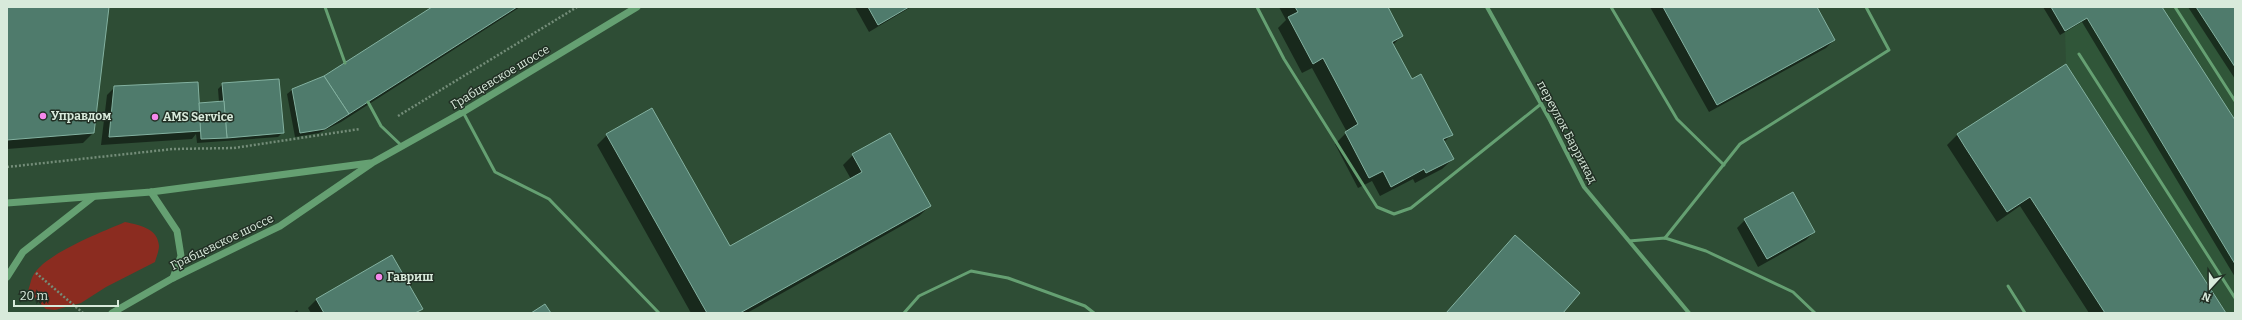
<svg xmlns="http://www.w3.org/2000/svg" width="2242" height="320" font-family="Bitter,serif">
  <rect width="100%" height="100%" fill="#2e4d35"/>
  <!-- built -->
  <path fill="#305639" d="M2051 7H2235V313H2226L2066 64 2065 31Z"/>
  <!-- green -->
  <path fill="#8b2c20" d="M125 222C139 225 158 228 159 246 159 251 156 258 155 262L106 287 81 303 55 310 46 309 28 291C30 286 31 278 34 274 47 253 102 232 125 222Z"/>
  <!-- shadow -->
  <g fill="#0007">
    <path d="M7 7H108L94 132 83 143 7 149Z"/>
    <path d="M434 7H520L341 122 319 133 295 137 287 94 292 90 325 77Z"/>
    <path d="M855 7H911L869 32Z"/>
    <path d="M1279 7H1387L1402 35 1393 45 1411 80 1452 134 1444 142 1453 159 1442 169 1415 183 1413 179 1380 196 1372 181 1358 188 1335 144 1347 132 1312 68 1302 73 1278 28 1286 20Z"/>
    <path d="M1650 7H1816L1834 40 1826 48 1709 112Z"/>
    <path d="M2043 7H2161L2235 122V277L2082 22 2060 35Z"/>
    <path d="M2188 7H2235V79Z"/>
    <path d="M223 84 283 132 278 137 197 143 196 134 192 139 101 145 107 95 115 87 198 104 219 102 218 89Z"/>
    <path d="M607 135 730 247 851 179 843 165 853 155 930 206 919 216 747 313H691L597 145Z"/>
    <path d="M1957 135 2224 313H2089L2020 206 1997 222 1947 145Z"/>
    <path d="M1745 220 1814 232 1806 240 1758 267 1737 228Z"/>
    <path d="M392 257 422 308 417 313H311L308 308 316 300Z"/>
    <path d="M297 310 299 313H293Z"/>
  </g>
  <!-- building -->
  <g fill="#4f7b6c" stroke="#83b1a0">
    <path d="M7 7H109L94 133 7 140Z"/>
    <path d="M432 7H517L349 114 324 76Z"/>
    <path d="M868 7H909L878 25Z"/>
    <path d="M1295 7H1388L1403 36 1392 42 1412 79 1421 74 1453 135 1443 139 1454 159 1426 173 1424 169 1391 187 1383 171 1369 178 1345 132 1358 124 1323 58 1313 64 1288 17 1298 12Z"/>
    <path d="M1663 7H1817L1835 40 1717 105Z"/>
    <path d="M2051 7H2162L2235 120V264L2087 18 2065 31Z"/>
    <path d="M2196 7H2235V67Z"/>
    <path d="M2066 64 2226 313H2105L2030 197 2007 212 1965 147 1957 134Z"/>
    <path d="M324 76 349 114 325 129 300 133 292 89Z"/>
    <path d="M279 79 284 133 227 138 222 83Z"/>
    <path d="M198 82 201 131 109 137 114 86Z"/>
    <path d="M224 101 227 138 201 139 199 103Z"/>
    <path d="M652 108 730 246 862 172 852 154 890 133 931 206 740 313H707L606 134Z"/>
    <path d="M1793 192 1815 232 1767 259 1744 219Z"/>
    <path d="M1515 235 1580 293 1563 313H1446Z"/>
    <path d="M392 255 423 309 415 313H324L316 299Z"/>
    <path d="M545 304 551 313H531Z"/>
  </g>
  <g fill="none" stroke-linecap="round" stroke-linejoin="round">
    <!-- path -->
    <g stroke="#748d79" stroke-width="2.5" stroke-dasharray="2 2" stroke-linecap="butt">
      <path d="M398 116 577 7"/>
      <path d="M7 167 173 149 234 148 360 129"/>
      <path d="M36 273 83 313"/>
    </g>
    <!-- service -->
    <g stroke="#65a072" stroke-width="3">
      <path d="M325 7 345 63"/>
      <path d="M1257 7 1284 59 1377 207 1394 214 1411 208 1541 104"/>
      <path d="M1611 7 1677 119 1724 165"/>
      <path d="M2175 7 2235 101"/>
      <path d="M2079 54 2235 298"/>
      <path d="M368 102 381 126 402 146"/>
      <path d="M463 112 495 172 549 199 659 313"/>
      <path d="M1665 238 1740 144 1889 50 1866 7"/>
      <path d="M1629 241 1665 238 1706 251 1793 292 1815 313"/>
      <path d="M2008 286 2025 313"/>
      <path d="M904 313 919 296 971 271 1008 278 1085 306 1094 313"/>
    </g>
    <!-- minor -->
    <path stroke="#65a072" stroke-width="4" d="M1487 7 1550 120 1584 187 1689 313"/>
    <!-- tertiary -->
    <g stroke="#65a072" stroke-width="7">
      <path d="M151 192 177 231 181 256 173 278"/>
      <path d="M7 203 151 192 370 163"/>
      <path d="M7 277 23 252 93 197"/>
      <path d="M112 313 173 278 280 226 372 163 463 112 637 7"/>
    </g>
  </g>
  <!-- markers -->
  <g fill="#f688ed" stroke="#212f24" stroke-width="1.5">
    <circle cx="43" cy="116" r="4"/>
    <circle cx="155" cy="117" r="4"/>
    <circle cx="379" cy="277" r="4"/>
  </g>
  <g text-anchor="middle" dominant-baseline="central" stroke-width="3" stroke-linejoin="round" paint-order="stroke">
    <!-- street labels -->
    <g font-size="12" fill="#d8eadb" stroke="#212f24">
      <text transform="translate(500 77) rotate(-31)">Грабцевское шоссе</text>
      <text transform="translate(1567 132) rotate(62)">переулок Баррикад</text>
      <text transform="translate(222 242) rotate(-26)">Грабцевское шоссе</text>
    </g>
    <!-- poi labels -->
    <g font-size="12" font-weight="bold" fill="#d8eadb" stroke="#212f24" text-anchor="start">
      <text x="51" y="116">Управдом</text>
      <text x="163" y="117">AMS Service</text>
      <text x="387" y="277">Гавриш</text>
    </g>
  </g>
  <!-- border -->
  <rect width="2242" height="320" fill="none" stroke="#d8eadb" stroke-width="16"/>
  <!-- north arrow -->
  <g transform="translate(2210 288) rotate(201)" stroke="#212f24" stroke-width="3" paint-order="stroke">
  <path d="M0-3L7 15L0 10L-7 15Z" fill="#d8eadb"/>
  <text y="-6" font-size="11" font-weight="bold" text-anchor="middle" fill="#d8eadb">N</text>
  </g>
  <!-- scale -->
  <path d="M14 300v6h104v-6" fill="none" stroke="#d8eadb" stroke-width="2"/>
  <text x="20" y="300" font-size="12" fill="#d8eadb" stroke="#212f24" stroke-width="3" paint-order="stroke">20 m</text>
</svg>
